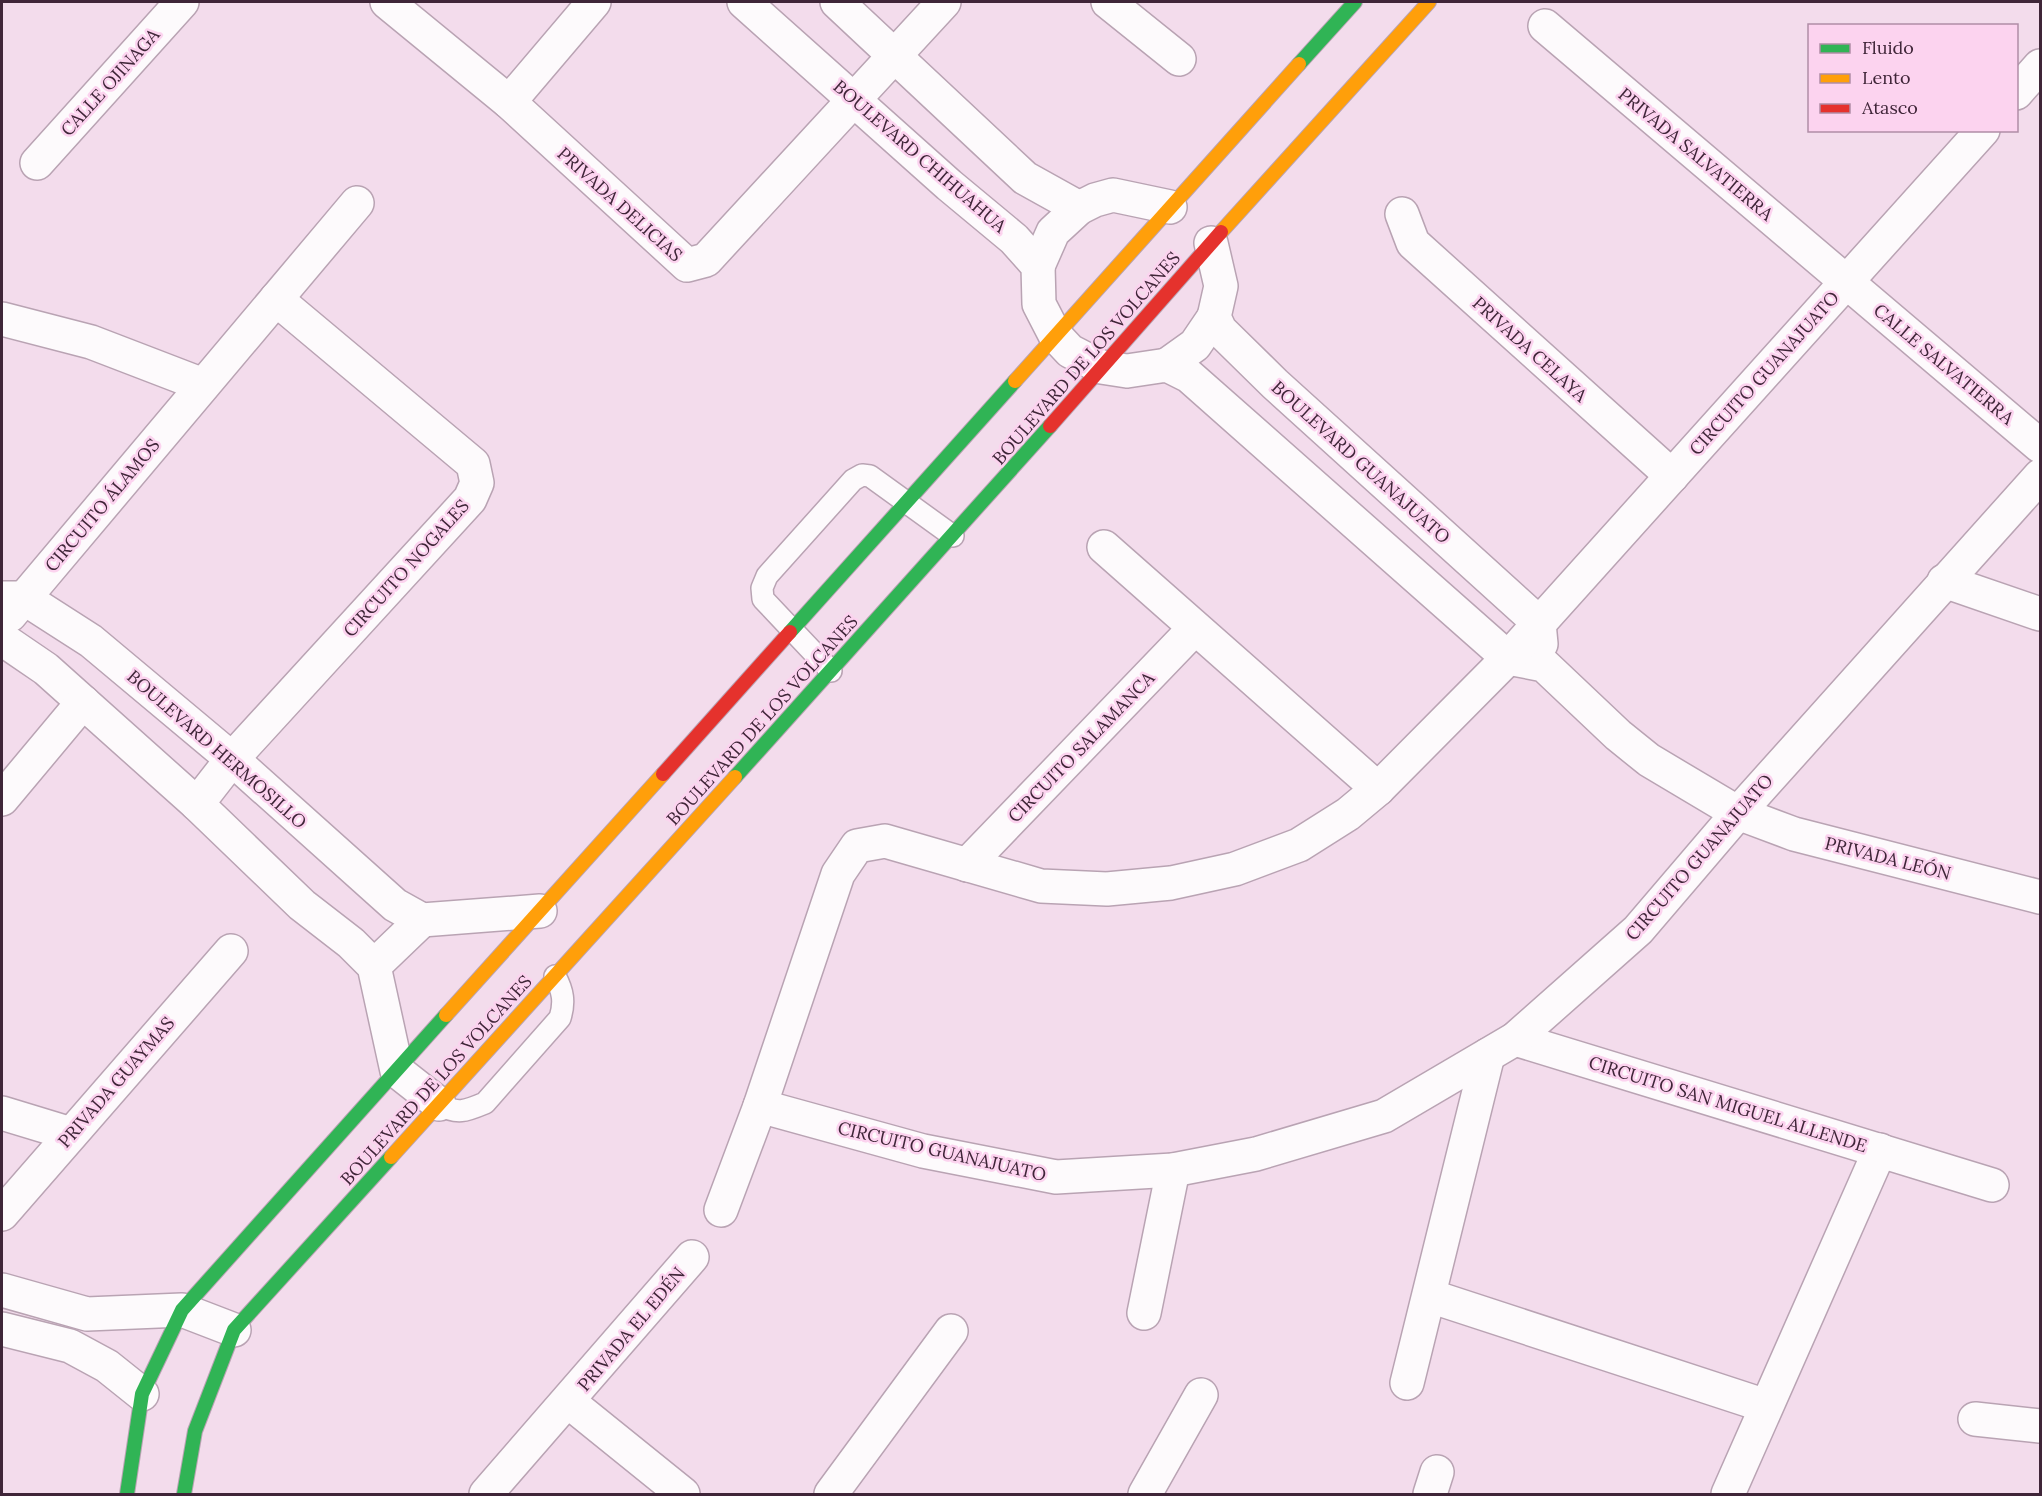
<svg xmlns="http://www.w3.org/2000/svg" width="2042" height="1496" font-family="Lora,serif">
  <rect width="100%" height="100%" fill="#f3dcec"/>
  <g fill="none" stroke-linecap="round" stroke-linejoin="round">
    <!-- lane casing -->
    <g stroke="#b9a3b3" stroke-width="24">
      <g id="lane">
        <path d="M831 671 763 599 762 588 767 576 853 480 862 475 870 476 953 536"/>
        <path d="M439 1104C457 1115 466 1111 485 1103L560 1018C565 1002 563 991 555 976"/>
      </g>
    </g>
    <!-- street casing -->
    <g stroke="#b9a3b3" stroke-width="36">
      <g id="street">
        <path d="M387 2 509 102 687 265 706 260 944 2"/>
        <path d="M744 2 949 185 1014 239 1038 266 1039 304 1055 335 1070 351 1101 367 1127 371 1167 365 1189 376 1508 658 1544 665 1618 735 1649 760 1738 813 1794 834 2040 897"/>
        <path d="M837 2 1025 178 1079 208"/>
        <path d="M1108 2 1179 59"/>
        <path d="M1545 26 2040 446"/>
        <path d="M2016 93 2040 66"/>
        <path d="M509 102 594 2"/>
        <path d="M37 163 182 2"/>
        <path d="M1402 214 1413 243 1672 476"/>
        <path d="M1211 243 1221 286 1214 317 1220 330 1275 384 1539 623 1541 644"/>
        <path d="M1038 266 1053 232 1079 208 1095 200 1113 195 1170 207"/>
        <path d="M2 319 91 342 203 385"/>
        <path d="M1167 365 1195 345 1214 317"/>
        <path d="M1104 547 1378 789"/>
        <path d="M1944 581 2040 614"/>
        <path d="M2 598H24L91 641 232 759 395 905 422 920 540 911"/>
        <path d="M10 615 357 203"/>
        <path d="M2 639 46 669 197 804 302 905 351 943 374 966 397 1071 439 1104"/>
        <path d="M2 799 83 702"/>
        <path d="M197 804 232 759 470 499 477 483 473 464 276 299"/>
        <path d="M967 865 1194 629"/>
        <path d="M374 966 422 920"/>
        <path d="M1515 1039 1992 1185"/>
        <path d="M760 1106 923 1151 1056 1177 1173 1170 1256 1154 1384 1116 1515 1039 1638 930 1738 813 2040 476"/>
        <path d="M2 1113 71 1134"/>
        <path d="M721 1210 760 1106 838 874 857 846 885 841 1041 886 1107 889 1171 883 1235 869 1299 845 1348 814 1378 789 1508 658 1983 130"/>
        <path d="M2 1214 231 951"/>
        <path d="M2 1290 87 1314 182 1310 234 1330"/>
        <path d="M1430 1296 1766 1406"/>
        <path d="M1144 1313 1173 1170"/>
        <path d="M2 1329 70 1346 107 1366 142 1394"/>
        <path d="M1407 1383 1488 1055"/>
        <path d="M569 1402 683 1494"/>
        <path d="M1975 1419 2040 1426"/>
        <path d="M486 1494 692 1257"/>
        <path d="M831 1494 951 1331"/>
        <path d="M1145 1494 1201 1395"/>
        <path d="M1430 1494 1437 1472"/>
        <path d="M1728 1494 1880 1150"/>
      </g>
    </g>
    <!-- fast casing -->
    <g stroke="#b9a3b3" stroke-width="16">
      <g id="fast">
        <path d="M1299 64 1355 2"/>
        <path d="M790 632 1015 381"/>
        <path d="M735 777 1050 426"/>
        <path d="M127 1494 142 1394 182 1310 446 1015"/>
        <path d="M184 1494 195 1431 234 1330 391 1157"/>
      </g>
    </g>
    <!-- slow casing -->
    <g stroke="#b9a3b3" stroke-width="16">
      <g id="slow">
        <path d="M1221 232 1429 2"/>
        <path d="M1015 381 1299 64"/>
        <path d="M446 1015 663 774"/>
        <path d="M391 1157 735 777"/>
      </g>
    </g>
    <!-- jam casing -->
    <g stroke="#b9a3b3" stroke-width="16">
      <g id="jam">
        <path d="M1050 426 1221 232"/>
        <path d="M663 774 790 632"/>
      </g>
    </g>
    <!-- lane -->
    <use href="#lane" stroke="#fdfafc" stroke-width="21"/>
    <!-- street -->
    <use href="#street" stroke="#fdfafc" stroke-width="33"/>
    <!-- fast -->
    <use href="#fast" stroke="#30b455" stroke-width="14"/>
    <!-- slow -->
    <use href="#slow" stroke="#ff9f0a" stroke-width="14"/>
    <!-- jam -->
    <use href="#jam" stroke="#e5322d" stroke-width="14"/>
  </g>
  <g text-anchor="middle" dominant-baseline="central" stroke-width="5" stroke-linejoin="round" paint-order="stroke">
    <!-- street labels -->
    <g font-size="18" fill="#3f2538" stroke="#fcd3ef">
      <text transform="translate(110 82) rotate(-48)">CALLE OJINAGA</text>
      <text transform="translate(1696 154) rotate(40)">PRIVADA SALVATIERRA</text>
      <text transform="translate(920 156) rotate(41)">BOULEVARD CHIHUAHUA</text>
      <text transform="translate(620 204) rotate(42)">PRIVADA DELICIAS</text>
      <text transform="translate(1530 349) rotate(42)">PRIVADA CELAYA</text>
      <text transform="translate(1086 358) rotate(-49)">BOULEVARD DE LOS VOLCANES</text>
      <text transform="translate(1944 364) rotate(40)">CALLE SALVATIERRA</text>
      <text transform="translate(1764 373) rotate(-48)">CIRCUITO GUANAJUATO</text>
      <text transform="translate(1361 462) rotate(42)">BOULEVARD GUANAJUATO</text>
      <text transform="translate(102 505) rotate(-50)">CIRCUITO ÁLAMOS</text>
      <text transform="translate(406 568) rotate(-48)">CIRCUITO NOGALES</text>
      <text transform="translate(762 720) rotate(-48)">BOULEVARD DE LOS VOLCANES</text>
      <text transform="translate(1081 747) rotate(-46)">CIRCUITO SALAMANCA</text>
      <text transform="translate(217 749) rotate(41)">BOULEVARD HERMOSILLO</text>
      <text transform="translate(1699 857) rotate(-49)">CIRCUITO GUANAJUATO</text>
      <text transform="translate(1888 858) rotate(14)">PRIVADA LEÓN</text>
      <text transform="translate(436 1080) rotate(-48)">BOULEVARD DE LOS VOLCANES</text>
      <text transform="translate(116 1082) rotate(-49)">PRIVADA GUAYMAS</text>
      <text transform="translate(1728 1104) rotate(17)">CIRCUITO SAN MIGUEL ALLENDE</text>
      <text transform="translate(942 1151) rotate(13)">CIRCUITO GUANAJUATO</text>
      <text transform="translate(631 1329) rotate(-50)">PRIVADA EL EDÉN</text>
    </g>
  </g>
  <!-- border -->
  <rect width="2042" height="1496" fill="none" stroke="#3f2538" stroke-width="6"/>
  <!-- legend -->
  <rect x="1808" y="24" width="210" height="108" fill="#fcd3ef" stroke="#b08da6" stroke-width="1.5"/>
  <rect x="1820" y="44" width="30" height="9" fill="#30b455" stroke="#b08da6" stroke-width="1.5"/>
  <text x="1862" y="54" font-size="18" fill="#3f2538">Fluido</text>
  <rect x="1820" y="74" width="30" height="9" fill="#ff9f0a" stroke="#b08da6" stroke-width="1.5"/>
  <text x="1862" y="84" font-size="18" fill="#3f2538">Lento</text>
  <rect x="1820" y="104" width="30" height="9" fill="#e5322d" stroke="#b08da6" stroke-width="1.5"/>
  <text x="1862" y="114" font-size="18" fill="#3f2538">Atasco</text>
</svg>
